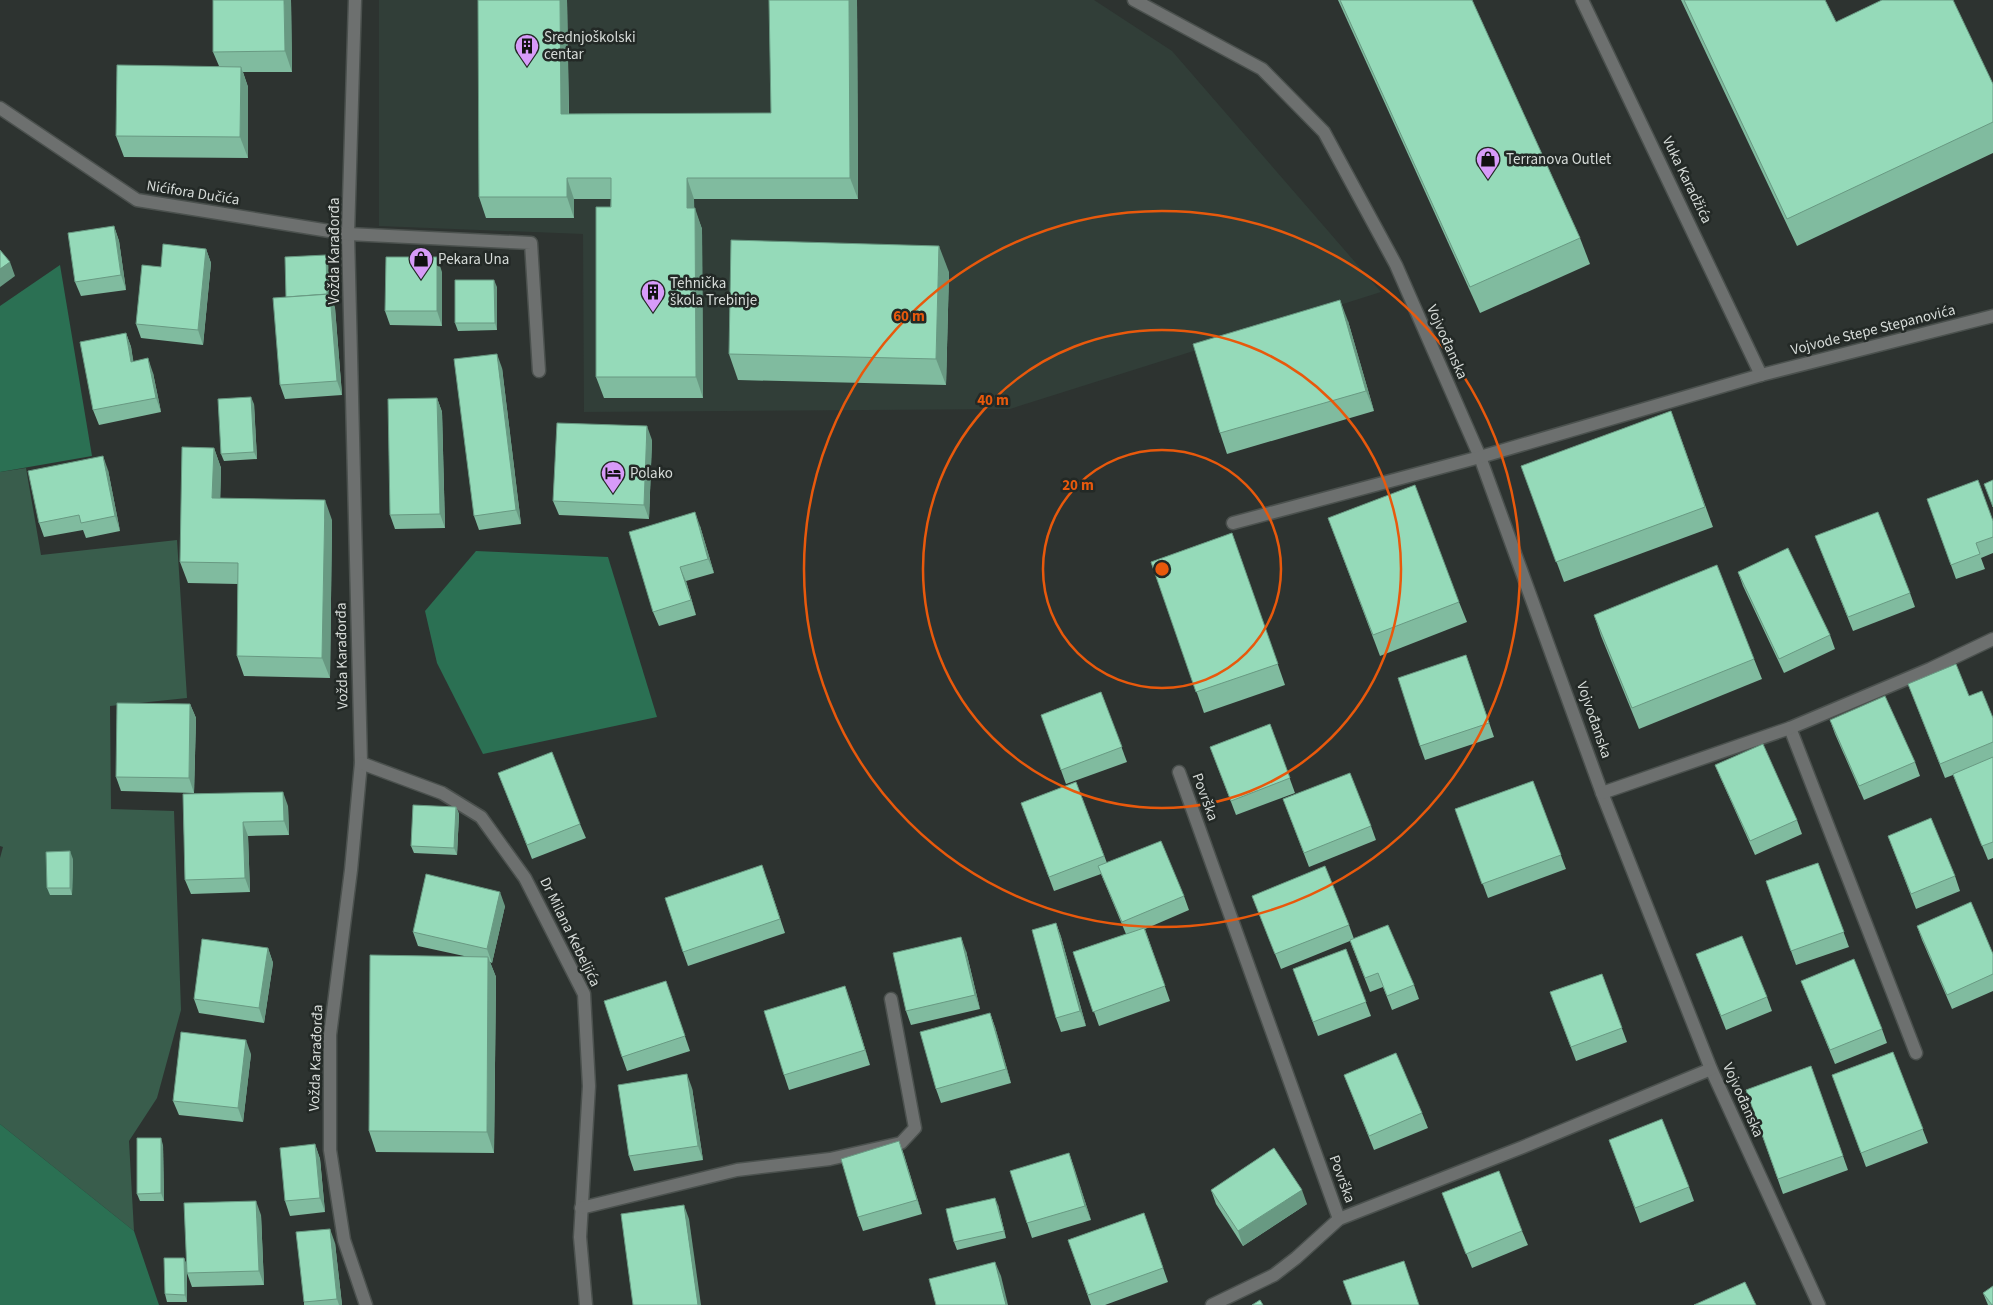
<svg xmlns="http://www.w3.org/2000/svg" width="1993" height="1305" font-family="'Source Sans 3',sans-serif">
  <rect width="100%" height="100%" fill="#2d3330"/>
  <!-- built -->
  <path fill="#313e38" d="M379 0H1094L1172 51 1381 292 1010 409 584 412 583 234 379 226Z"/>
  <!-- green -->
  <path fill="#395d4c" d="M26 468 41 555 177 540 187 698 110 706 111 809 174 811 181 1010 157 1098 129 1141 134 1231 0 1124V858L3 847 0 846V472Z"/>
  <!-- forest -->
  <g fill="#2b7053">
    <path d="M60 265 92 456 0 472V306Z"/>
    <path d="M476 551 608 557 657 717 483 754 437 663 425 611Z"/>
    <path d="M0 1124 134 1231 159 1305H0Z"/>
  </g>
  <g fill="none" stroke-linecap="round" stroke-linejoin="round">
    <!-- minor casing -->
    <g stroke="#4b514e" stroke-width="15">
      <g id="minor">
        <path d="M355 0 348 234 361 763 351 870 330 1035V1150L344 1240 366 1305"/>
        <path d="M1134 0 1262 69 1324 132 1396 265 1480 457 1602 793 1711 1069 1819 1305"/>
        <path d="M1582 0 1761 375"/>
        <path d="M0 108 137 200 348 234 531 243 539 371"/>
        <path d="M1233 523 1480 457 1761 375 1993 316"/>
        <path d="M1790 728 1916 1053"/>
        <path d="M361 763 442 793 481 817 525 878 584 994 589 1086 580 1237 586 1305"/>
        <path d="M1179 772 1339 1219"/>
        <path d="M1602 793 1790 728 1930 669 1993 639"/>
        <path d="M581 1208 737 1170 830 1159 901 1143 915 1128 891 999"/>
        <path d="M1212 1305 1274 1275 1296 1258 1339 1219 1523 1147 1711 1069"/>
      </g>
    </g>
    <!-- minor -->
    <use href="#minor" stroke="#6d706f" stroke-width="12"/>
  </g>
  <!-- wall -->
  <g fill="#80bb9f">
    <path d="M291 0 292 72H243L248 87V158L124 157 116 136 219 66 213 52Z"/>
    <path d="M478 0H567L569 114 771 113 857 0 858 199H694V208L702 229 703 398H604L596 377 611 199H574V218H486L479 197Z"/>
    <path d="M1338 0H1472L1580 238 1590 264 1480 313Z"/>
    <path d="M1681 0H1825L1836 22 1993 84V153L1797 246Z"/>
    <path d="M114 226 119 241 126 290 81 296 75 282Z"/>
    <path d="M206 249 211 263 203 345 141 338 136 324 161 267Z"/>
    <path d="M328 262 329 294H330L335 308 342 395 285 399 280 385 286 297Z"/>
    <path d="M442 272V326L390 325 385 311Z"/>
    <path d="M949 272 946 385 738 380 729 354Z"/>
    <path d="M497 287V330L458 331 455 323Z"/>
    <path d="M1348 321 1374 411 1227 454 1220 433Z"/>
    <path d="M126 333 131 347 133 361 153 373 161 412 99 425 93 410Z"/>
    <path d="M502 368 521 524 479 530 474 516Z"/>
    <path d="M437 398 442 412 445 528 395 529 390 515Z"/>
    <path d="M254 404 257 459 224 461 221 454Z"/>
    <path d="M1671 411 1713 527 1564 582 1521 466Z"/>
    <path d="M652 440 649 519 559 515 553 501Z"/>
    <path d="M214 448 221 468 220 498 332 520 330 678 244 676 237 656 238 584 188 583 180 562Z"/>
    <path d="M108 470 120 531 86 538 83 530 44 537 39 523Z"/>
    <path d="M1927 499 1993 521V553L1981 558 1985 569 1956 579Z"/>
    <path d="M1328 518 1459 602 1467 622 1380 656Z"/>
    <path d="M700 526 714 573 686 581 696 615 659 626 653 612Z"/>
    <path d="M1232 533 1285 685 1204 713 1151 562Z"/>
    <path d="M1815 536 1910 593 1915 607 1853 631Z"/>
    <path d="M1738 572 1830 635 1835 649 1784 673 1743 586Z"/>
    <path d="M1594 615 1754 659 1762 679 1639 729 1601 636Z"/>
    <path d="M1466 655 1494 737 1425 760 1420 746Z"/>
    <path d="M1908 684 1969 696 1993 718V858L1988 860 1953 775 1945 778Z"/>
    <path d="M1101 692 1127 762 1066 784 1041 715Z"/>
    <path d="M190 704 196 718 194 793 121 791 116 777Z"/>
    <path d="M1830 720 1915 762 1920 776 1864 800 1835 734Z"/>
    <path d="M1270 724 1295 793 1236 815 1210 747Z"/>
    <path d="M1715 765 1797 820 1802 834 1755 855 1721 779Z"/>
    <path d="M498 773 580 824 586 838 532 859Z"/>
    <path d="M1533 781 1566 869 1488 898 1455 809Z"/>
    <path d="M1076 782 1107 863 1184 896 1189 910 1145 929 1170 1001 1099 1026 1073 952 1126 934 1101 874 1054 891 1021 803Z"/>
    <path d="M183 794 288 806 289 835 248 836 250 892 191 894 185 880Z"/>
    <path d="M1283 799 1371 826 1376 840 1309 867Z"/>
    <path d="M456 807 459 814 457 855 414 853 411 846Z"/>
    <path d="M1888 836 1955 876 1960 891 1916 909Z"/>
    <path d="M73 859 72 895H50L47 888Z"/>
    <path d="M1818 863 1849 947 1796 965 1766 881Z"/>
    <path d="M767 879 785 933 688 966 683 952Z"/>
    <path d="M1252 896 1349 925 1354 939 1414 985 1419 999 1392 1010 1383 987 1370 992 1350 941 1281 969Z"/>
    <path d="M505 906 492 963 490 962 496 977 494 1153 376 1152 369 1131 464 956 418 946 413 932Z"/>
    <path d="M1056 923 1061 937 1086 1026 1061 1032 1056 1018Z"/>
    <path d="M1917 926 1993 954V991L1952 1009 1922 940Z"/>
    <path d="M268 948 273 963 264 1023 199 1013 194 999Z"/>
    <path d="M1346 949 1371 1016 1318 1036 1293 969Z"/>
    <path d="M966 951 980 1009 911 1025 906 1011Z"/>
    <path d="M1696 954 1767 997 1772 1011 1726 1030Z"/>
    <path d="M1602 974 1627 1042 1576 1061 1550 992Z"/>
    <path d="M1801 981 1882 1029 1887 1043 1835 1064Z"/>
    <path d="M671 995 690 1051 627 1071 622 1057Z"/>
    <path d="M850 1000 870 1065 789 1090 784 1075Z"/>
    <path d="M990 1013 995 1027 1011 1083 941 1103 936 1089Z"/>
    <path d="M1893 1052 1928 1143 1866 1167 1832 1075Z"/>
    <path d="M251 1054 243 1122 179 1115 173 1101Z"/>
    <path d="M1811 1066 1848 1170 1783 1194 1746 1090Z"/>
    <path d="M1344 1075 1422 1113 1428 1128 1374 1150Z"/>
    <path d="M692 1088 703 1160 634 1171 629 1156Z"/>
    <path d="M1609 1140 1689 1187 1694 1201 1640 1223Z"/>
    <path d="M899 1141 904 1155 922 1214 863 1231 858 1217Z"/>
    <path d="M315 1144 320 1159 325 1212 290 1216 285 1201Z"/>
    <path d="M163 1145 164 1201H140L137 1194Z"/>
    <path d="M1069 1153 1091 1220 1032 1238 1027 1223Z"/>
    <path d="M1211 1190 1307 1204 1243 1246 1216 1204Z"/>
    <path d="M1442 1193 1522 1231 1528 1245 1472 1268Z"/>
    <path d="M998 1205 1006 1238 957 1250 954 1242Z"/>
    <path d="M1144 1213 1168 1282 1105 1305H1091L1068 1240Z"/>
    <path d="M261 1215 264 1285 192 1287 187 1273V1267V1302H167L165 1294 184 1258 187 1266Z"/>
    <path d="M335 1243 342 1305H304V1302Z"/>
    <path d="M1983 1293 1993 1305H1988Z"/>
  </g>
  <!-- shaded-wall -->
  <g fill="#689982">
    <path d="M284 0H291L292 72 285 51Z"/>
    <path d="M560 0H567L569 135 561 114Z"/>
    <path d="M849 0H857L858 199 850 178Z"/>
    <path d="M241 67 248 87V158L240 137Z"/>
    <path d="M567 178 574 199V218L567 197Z"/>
    <path d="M687 178 694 199 695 229 687 208Z"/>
    <path d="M695 208 702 229 703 398 696 377Z"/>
    <path d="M114 226 119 241 126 290 121 275Z"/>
    <path d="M939 246 949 272 946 385 936 359Z"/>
    <path d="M206 249 211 263 203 345 198 330Z"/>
    <path d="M326 255 328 262 330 302 327 295Z"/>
    <path d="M437 257 442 272V326L437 311Z"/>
    <path d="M10 262 15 276 0 287V269Z"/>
    <path d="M494 280 497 287V330L495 323Z"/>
    <path d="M330 294 335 308 342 395 337 381Z"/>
    <path d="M1340 300 1348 321 1374 411 1366 391Z"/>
    <path d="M126 333 131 347 136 376 131 362Z"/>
    <path d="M497 354 502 368 521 524 516 510Z"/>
    <path d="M148 358 153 373 161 412 156 398Z"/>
    <path d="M251 397 254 404 257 459 254 452Z"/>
    <path d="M437 398 442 412 445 528 440 514Z"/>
    <path d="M647 426 652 440 649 519 644 505Z"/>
    <path d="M214 448 221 468 220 518 212 498Z"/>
    <path d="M103 456 108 470 120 531 115 516Z"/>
    <path d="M325 500 332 520 330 678 322 658Z"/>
    <path d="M695 512 700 526 714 573 708 559Z"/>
    <path d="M680 567 686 581 696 615Z"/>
    <path d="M190 704 196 718 194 793 189 778Z"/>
    <path d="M283 792 288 806 289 835 284 821Z"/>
    <path d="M456 807 459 814 457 855 454 848Z"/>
    <path d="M243 822 248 836 250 892 245 878Z"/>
    <path d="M70 851 73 859 72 895 70 888Z"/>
    <path d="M500 892 505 906 492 963 487 949Z"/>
    <path d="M1056 923 1061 937 1086 1026 1080 1011Z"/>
    <path d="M961 937 966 951 980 1009 975 995Z"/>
    <path d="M268 948 273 963 264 1023 259 1008Z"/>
    <path d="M488 957 496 977 494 1153 487 1132Z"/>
    <path d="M845 986 850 1000 870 1065 865 1050Z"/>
    <path d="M990 1013 995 1027 1011 1083 1006 1069Z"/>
    <path d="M246 1040 251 1054 243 1122 238 1108Z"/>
    <path d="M687 1074 692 1088 703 1160 698 1146Z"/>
    <path d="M161 1138 163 1145 164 1201 161 1193Z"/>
    <path d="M899 1141 904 1155 922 1214 917 1200Z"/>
    <path d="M315 1144 320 1159 325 1212 320 1198Z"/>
    <path d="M1069 1153 1074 1167 1091 1220 1085 1206Z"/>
    <path d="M1302 1190 1307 1204 1243 1246 1238 1231Z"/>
    <path d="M995 1198 998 1205 1006 1238 1004 1231Z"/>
    <path d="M256 1201 261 1215 264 1285 259 1271Z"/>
    <path d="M684 1205 689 1219 701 1305H698Z"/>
    <path d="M330 1229 335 1243 342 1305H339L337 1299Z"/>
    <path d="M184 1258 187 1266V1302L185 1295Z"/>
    <path d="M995 1262 1001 1276 1008 1305H1006Z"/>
  </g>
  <!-- building -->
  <g fill="#95dab9" stroke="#689982">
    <path d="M213 0H284L285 51 213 52Z"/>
    <path d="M478 0H560L561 114 771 113 769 0H849L850 178H687V208H695L696 377H596V207H611V178H567V197H479Z"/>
    <path d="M1340 0H1472L1580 238 1470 287Z"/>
    <path d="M1684 0H1825L1836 22 1882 0H1953L1993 84V122L1787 219Z"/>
    <path d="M117 65 241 67 240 137 116 136Z"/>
    <path d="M114 226 121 275 75 282 68 233Z"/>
    <path d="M731 240 939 246 936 359 729 354Z"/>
    <path d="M163 244 206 249 198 330 136 324 142 265 161 267Z"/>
    <path d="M0 250 10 262 0 269Z"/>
    <path d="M326 255 327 294 286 297 285 257Z"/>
    <path d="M386 257H437V311H385Z"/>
    <path d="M455 280H494L495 323H455Z"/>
    <path d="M330 294 337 381 280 385 273 298Z"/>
    <path d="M1340 300 1366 391 1220 433 1193 344Z"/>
    <path d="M126 333 131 362 148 358 156 398 93 410 80 342Z"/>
    <path d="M497 354 516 510 474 516 454 359Z"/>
    <path d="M251 397 254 452 221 454 218 399Z"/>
    <path d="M437 398 440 514 390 515 388 399Z"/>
    <path d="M1671 411 1705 507 1556 562 1521 466Z"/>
    <path d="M557 423 647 426 644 505 553 501Z"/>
    <path d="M182 447 214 448 212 498 325 500 322 658 237 656 238 563 180 562Z"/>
    <path d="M103 456 115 516 81 523 79 515 39 523 28 471Z"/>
    <path d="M1978 480 1993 521V537L1976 543 1980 554 1951 565 1927 499Z"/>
    <path d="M1993 480V507L1984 484Z"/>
    <path d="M1415 485 1459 602 1373 635 1328 518Z"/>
    <path d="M695 512 708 559 680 567 691 600 653 612 629 532Z"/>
    <path d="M1878 512 1910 593 1848 617 1815 536Z"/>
    <path d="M1232 533 1278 664 1196 692 1151 562Z"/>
    <path d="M1788 548 1830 635 1779 659 1738 572Z"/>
    <path d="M1717 565 1754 659 1632 708 1594 615Z"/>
    <path d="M1466 655 1489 723 1420 746 1398 678Z"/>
    <path d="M1956 664 1969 696 1982 691 1993 718V742L1940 764 1908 684Z"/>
    <path d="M1101 692 1122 747 1061 770 1041 715Z"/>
    <path d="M1885 696 1915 762 1859 786 1830 720Z"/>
    <path d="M117 703 190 704 189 778 116 777Z"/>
    <path d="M1270 724 1290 778 1231 801 1210 747Z"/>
    <path d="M1763 744 1797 820 1750 841 1715 765Z"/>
    <path d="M552 752 580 824 527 845 498 773Z"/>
    <path d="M1993 757V842L1982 846 1953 774Z"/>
    <path d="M1350 773 1371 826 1304 853 1283 799Z"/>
    <path d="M1533 781 1561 855 1482 884 1455 809Z"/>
    <path d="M1076 782 1104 856 1049 877 1021 803Z"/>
    <path d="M283 792 284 821 243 822 245 878 185 880 183 794Z"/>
    <path d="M413 805 456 807 454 848 411 846Z"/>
    <path d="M1931 818 1955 876 1911 894 1888 836Z"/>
    <path d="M1161 841 1184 896 1122 922 1098 866Z"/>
    <path d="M70 851V888H47L46 852Z"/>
    <path d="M1818 863 1844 932 1791 951 1766 881Z"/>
    <path d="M762 865 780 919 683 952 665 898Z"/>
    <path d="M1325 866 1349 925 1275 954 1252 896Z"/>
    <path d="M426 874 500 892 487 949 413 932Z"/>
    <path d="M1971 902 1993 954V974L1947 995 1917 926Z"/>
    <path d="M1056 923 1080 1011 1056 1018 1032 930Z"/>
    <path d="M1388 925 1414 985 1387 996 1378 973 1365 978 1350 940Z"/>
    <path d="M1144 928 1165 986 1093 1012 1073 952Z"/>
    <path d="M1742 936 1767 997 1721 1016 1696 954Z"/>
    <path d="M961 937 975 995 906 1011 893 953Z"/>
    <path d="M202 939 268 948 259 1008 194 999Z"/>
    <path d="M1346 949 1366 1002 1313 1022 1293 969Z"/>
    <path d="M370 955 488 957 487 1132 369 1131Z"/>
    <path d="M1854 959 1882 1029 1830 1050 1801 981Z"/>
    <path d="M1602 974 1622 1028 1571 1047 1550 992Z"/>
    <path d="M666 981 685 1036 622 1057 604 1001Z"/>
    <path d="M845 986 865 1050 784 1075 764 1011Z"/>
    <path d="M990 1013 1006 1069 936 1089 920 1032Z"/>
    <path d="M181 1032 246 1040 238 1108 173 1101Z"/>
    <path d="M1893 1052 1923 1129 1861 1153 1832 1075Z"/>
    <path d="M1396 1053 1422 1113 1369 1136 1344 1075Z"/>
    <path d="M1811 1066 1843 1156 1778 1179 1746 1090Z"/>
    <path d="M687 1074 698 1146 629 1156 618 1085Z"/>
    <path d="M1662 1119 1689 1187 1635 1208 1609 1140Z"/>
    <path d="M137 1138H161V1193L137 1194Z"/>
    <path d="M899 1141 917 1200 858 1217 841 1159Z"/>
    <path d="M315 1144 320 1198 285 1201 280 1148Z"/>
    <path d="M1274 1148 1302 1190 1238 1231 1211 1190Z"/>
    <path d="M1069 1153 1085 1206 1027 1223 1010 1171Z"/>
    <path d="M1499 1171 1522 1231 1466 1254 1442 1193Z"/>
    <path d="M995 1198 1004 1231 954 1242 946 1209Z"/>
    <path d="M256 1201 259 1271 187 1273 184 1203Z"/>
    <path d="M684 1205 698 1305H633L621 1214Z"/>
    <path d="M1144 1213 1163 1268 1088 1295 1068 1240Z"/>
    <path d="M330 1229 337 1299 304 1302 296 1232Z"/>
    <path d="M164 1258H184L185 1295 165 1294Z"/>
    <path d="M1404 1261 1419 1305H1352L1343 1281Z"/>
    <path d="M995 1262 1006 1305H936L929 1279Z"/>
    <path d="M1745 1282 1756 1305H1694Z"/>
    <path d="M1993 1286V1305H1992L1983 1293Z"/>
    <path d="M1260 1300 1263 1305H1252Z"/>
  </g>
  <!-- distance rings -->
  <g fill="none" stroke="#e8590c" stroke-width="2.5">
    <circle cx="1162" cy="569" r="119"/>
    <circle cx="1162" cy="569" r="239"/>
    <circle cx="1162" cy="569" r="358"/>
  </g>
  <!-- icons -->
  <defs>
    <g id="building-pin" transform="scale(1.25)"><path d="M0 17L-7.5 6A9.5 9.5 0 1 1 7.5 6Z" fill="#d79bf9" stroke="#232926"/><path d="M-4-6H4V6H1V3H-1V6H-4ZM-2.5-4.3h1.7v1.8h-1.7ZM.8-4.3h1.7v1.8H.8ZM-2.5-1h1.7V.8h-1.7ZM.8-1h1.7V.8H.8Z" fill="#111"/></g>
    <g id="shop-pin" transform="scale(1.25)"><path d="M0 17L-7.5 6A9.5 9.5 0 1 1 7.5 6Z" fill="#d79bf9" stroke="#232926"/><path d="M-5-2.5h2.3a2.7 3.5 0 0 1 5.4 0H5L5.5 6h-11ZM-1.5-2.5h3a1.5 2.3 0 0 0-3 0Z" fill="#111"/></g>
    <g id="hotel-pin" transform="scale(1.25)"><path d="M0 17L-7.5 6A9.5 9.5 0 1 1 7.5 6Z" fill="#d79bf9" stroke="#232926"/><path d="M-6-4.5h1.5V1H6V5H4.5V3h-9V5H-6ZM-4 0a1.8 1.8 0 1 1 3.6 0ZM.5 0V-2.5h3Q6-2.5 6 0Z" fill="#111"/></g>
  </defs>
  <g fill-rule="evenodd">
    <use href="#building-pin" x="527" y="46"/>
    <use href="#shop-pin" x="1488" y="159"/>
    <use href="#shop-pin" x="421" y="259"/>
    <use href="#building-pin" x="653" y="292"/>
    <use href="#hotel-pin" x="613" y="473"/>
  </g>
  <g text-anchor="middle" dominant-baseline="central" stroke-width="5" stroke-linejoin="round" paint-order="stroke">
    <!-- poi labels -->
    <g font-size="15" fill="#d6dbd8" stroke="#232926" text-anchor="start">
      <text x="544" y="37">Srednjoškolski<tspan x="544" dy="17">centar</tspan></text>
      <text x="1506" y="159">Terranova Outlet</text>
      <text x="438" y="259">Pekara Una</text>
      <text x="670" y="283">Tehnička<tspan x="670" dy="17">škola Trebinje</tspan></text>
      <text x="630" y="473">Polako</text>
    </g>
    <!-- street labels -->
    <g font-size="15" fill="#d6dbd8" stroke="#232926">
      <text transform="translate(1687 180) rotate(64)">Vuka Karadžića</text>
      <text transform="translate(193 193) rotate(9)">Nićifora Dučića</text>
      <text transform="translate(334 251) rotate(-90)">Vožda Karađorđa</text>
      <text transform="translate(1873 330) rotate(-14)">Vojvode Stepe Stepanovića</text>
      <text transform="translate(1447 342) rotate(66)">Vojvođanska</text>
      <text transform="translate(342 656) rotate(-91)">Vožda Karađorđa</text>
      <text transform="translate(1594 720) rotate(71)">Vojvođanska</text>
      <text transform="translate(1205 797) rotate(70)">Površka</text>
      <text transform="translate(570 932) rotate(64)">Dr Milana Kebeljića</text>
      <text transform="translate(316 1058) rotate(-88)">Vožda Karađorđa</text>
      <text transform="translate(1743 1100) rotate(66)">Vojvođanska</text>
      <text transform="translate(1342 1179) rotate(70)">Površka</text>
    </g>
  </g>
  <circle cx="1162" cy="569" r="8" fill="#e8590c" stroke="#232926" stroke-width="2.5"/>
  <g font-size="15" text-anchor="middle" font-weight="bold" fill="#e8590c" stroke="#232926" stroke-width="5" stroke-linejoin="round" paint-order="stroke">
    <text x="909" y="321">60 m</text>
    <text x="993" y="405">40 m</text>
    <text x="1078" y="490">20 m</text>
  </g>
</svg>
